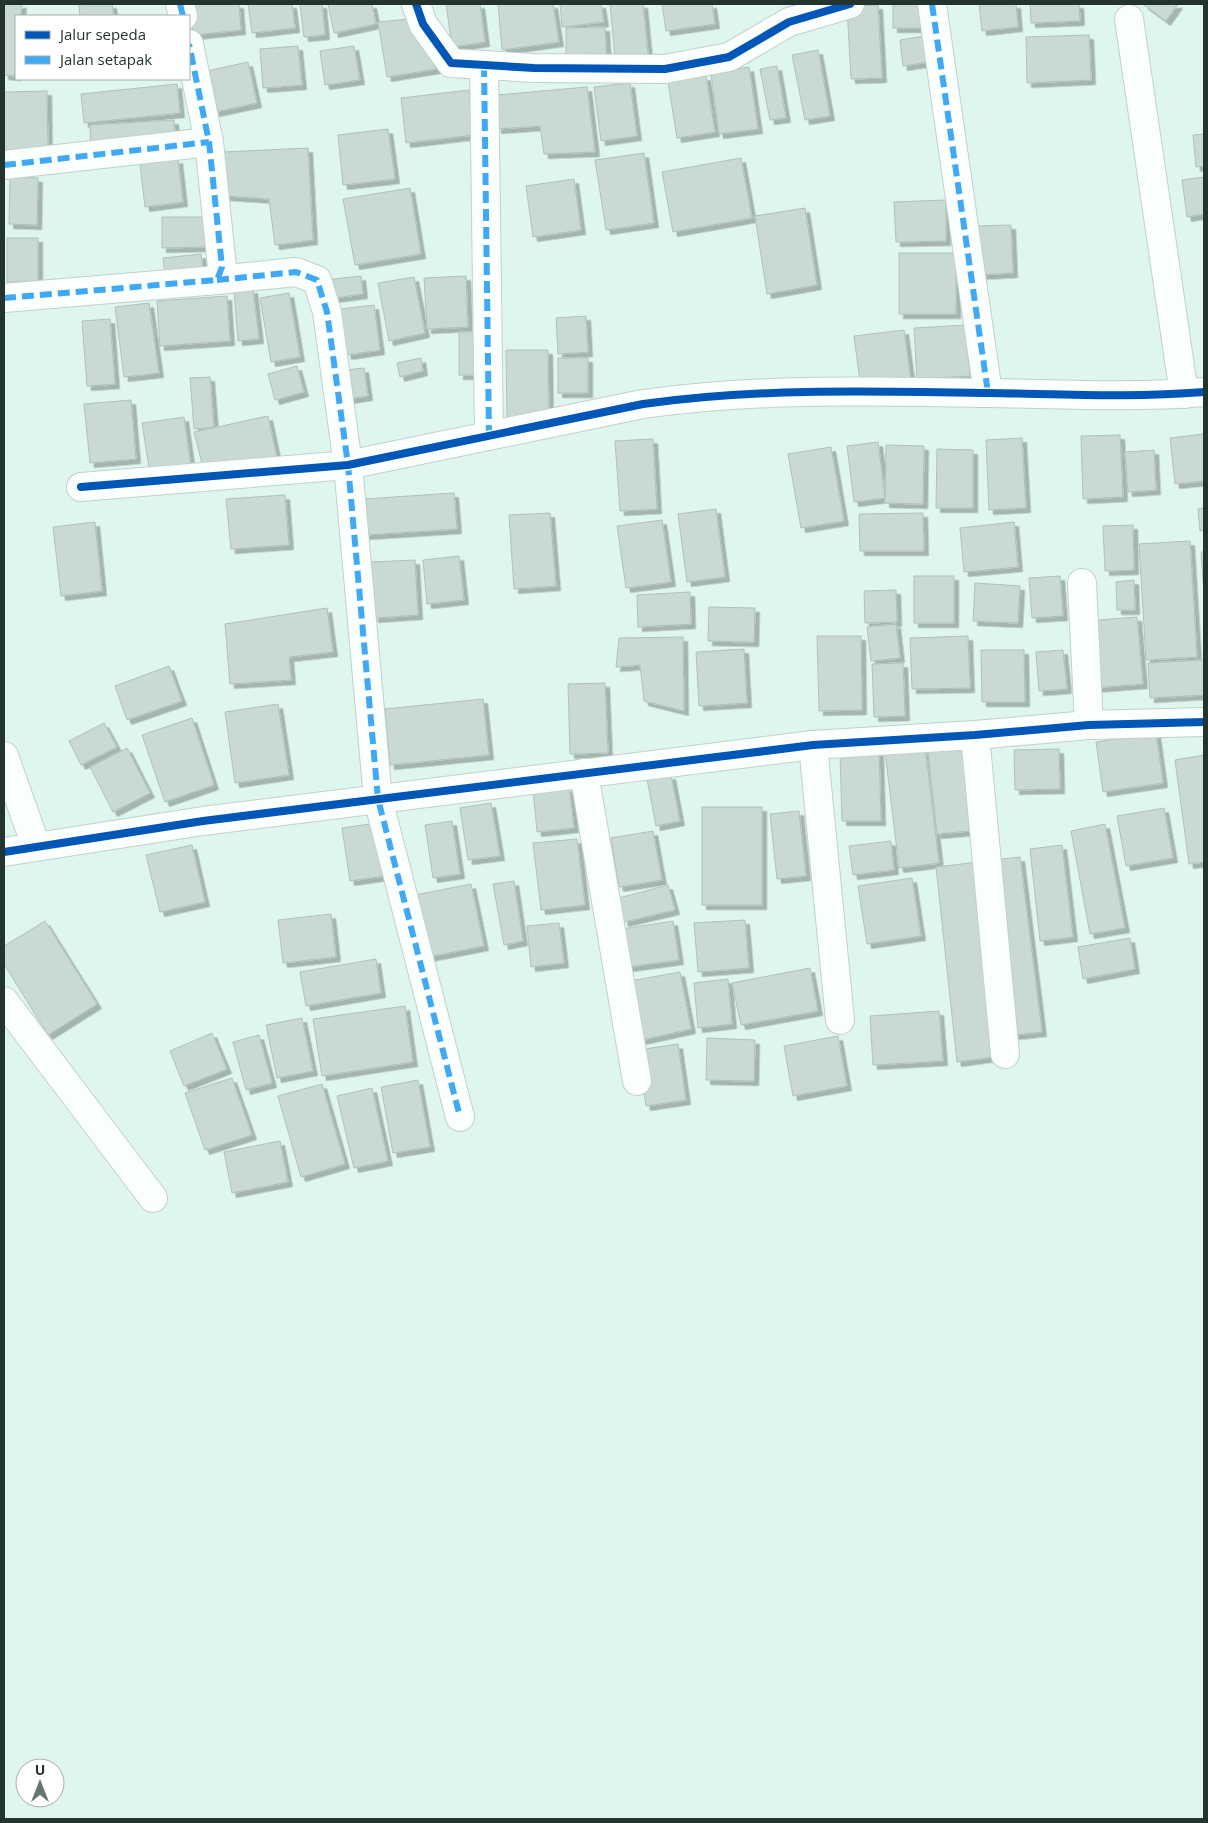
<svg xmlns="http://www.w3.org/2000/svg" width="1208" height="1823" font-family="'Open Sans',sans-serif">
  <defs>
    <filter id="shadow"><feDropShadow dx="4.5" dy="4.5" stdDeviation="0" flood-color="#0004"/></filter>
  </defs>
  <rect width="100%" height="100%" fill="#dff5ef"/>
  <!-- building -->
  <g fill="#c9dad5" stroke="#b0c1bc" filter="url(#shadow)">
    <path d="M4 4H22L21 16H16V76L4 75Z"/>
    <path d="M89 4H112L114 16H80L79 5Z"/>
    <path d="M190 4H239L241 30 193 35Z"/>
    <path d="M248 4H292L295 28 252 33Z"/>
    <path d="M300 4H322L325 35 304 37Z"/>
    <path d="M328 4H372L376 24 334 33Z"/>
    <path d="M446 4H480L485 42 452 47Z"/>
    <path d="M498 4H553L559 42 502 50Z"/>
    <path d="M560 4H601L604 22 562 27Z"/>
    <path d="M610 4H643L649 63 616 67Z"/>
    <path d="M662 4H712L715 24 666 31Z"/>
    <rect x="893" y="4" width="34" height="24"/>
    <path d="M979 4H1016L1018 27 982 31Z"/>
    <path d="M1030 4H1079L1080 21 1031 23Z"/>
    <path d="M1143 4H1178L1166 21Z"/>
    <path d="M878 5 882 78 851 79 847 6Z"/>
    <path d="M410 19 436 69 387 77 378 22Z"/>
    <path d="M605 27 607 63 566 66V28Z"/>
    <path d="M1089 35 1091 80 1027 83 1026 37Z"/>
    <path d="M925 36 929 62 903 66 900 40Z"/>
    <path d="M298 46 302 85 263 88 260 49Z"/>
    <path d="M354 46 360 80 325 85 320 51Z"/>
    <path d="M818 50 830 116 805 120 792 55Z"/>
    <path d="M248 62 257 103 215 112 207 71Z"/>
    <path d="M777 66 786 118 770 120 760 69Z"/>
    <path d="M749 67 758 129 719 134 711 73Z"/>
    <path d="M706 76 715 132 677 138 668 82Z"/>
    <path d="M630 83 637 136 601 141 594 87Z"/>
    <path d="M177 84 180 113 84 123 81 94Z"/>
    <path d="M587 87 595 152 544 154 540 126 497 129V95Z"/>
    <path d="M469 90 474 135 406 143 401 98Z"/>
    <path d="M47 91 48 152H4V92Z"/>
    <path d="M174 120 176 145 91 150 90 125Z"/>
    <path d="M388 129 395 179 343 185 338 135Z"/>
    <path d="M1204 134V166L1196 167 1193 135Z"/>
    <path d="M308 148 313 240 275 245 269 199 226 196 223 152Z"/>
    <path d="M644 153 654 223 606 230 595 160Z"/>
    <path d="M741 158 752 218 673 232 662 172Z"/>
    <path d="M178 159 183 202 145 207 140 164Z"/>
    <path d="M10 177 38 178 37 225 9 224Z"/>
    <path d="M1204 177V214L1187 217 1182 180Z"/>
    <path d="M574 179 581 230 533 237 526 186Z"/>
    <path d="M410 188 421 254 355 265 343 199Z"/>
    <path d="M946 200V241L896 242 894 202Z"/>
    <path d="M805 208 817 285 767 294 755 216Z"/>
    <path d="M162 217H205L206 247 162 248Z"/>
    <path d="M1011 225 1013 273 977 275 975 226Z"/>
    <rect x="7" y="238" width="31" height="44"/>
    <rect x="899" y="253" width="57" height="61"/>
    <path d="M201 254 204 277 166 282 163 258Z"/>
    <path d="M361 276 363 294 327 299 324 280Z"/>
    <path d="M466 276 468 327 427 329 424 278Z"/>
    <path d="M414 277 425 333 389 341 378 283Z"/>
    <path d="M253 289 259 339 238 341 234 291Z"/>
    <path d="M289 293 300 357 271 362 260 298Z"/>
    <path d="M227 296 230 341 160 346 157 301Z"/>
    <path d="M149 303 159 373 124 377 115 307Z"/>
    <path d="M374 305 380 350 347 355 340 309Z"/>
    <path d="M586 316 588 352 558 354 556 318Z"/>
    <path d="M110 319 115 384 87 386 82 321Z"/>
    <path d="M967 325 970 376 917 379 914 328Z"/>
    <path d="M904 330 911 382 861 389 854 336Z"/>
    <rect x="459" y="332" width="27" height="43"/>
    <path d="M506 350H548L549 418 507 419Z"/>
    <path d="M421 358 423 371 400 377 397 363Z"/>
    <rect x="558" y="358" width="30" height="35"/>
    <path d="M297 366 304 392 275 400 268 374Z"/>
    <path d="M364 368 368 396 342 400 337 371Z"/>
    <path d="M210 377 214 427 194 429 190 378Z"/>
    <path d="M131 400 136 459 90 463 84 404Z"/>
    <path d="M268 416 277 458 205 475 194 432Z"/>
    <path d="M184 417 192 474 151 480 142 423Z"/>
    <path d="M1204 434V481L1175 484 1170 438Z"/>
    <path d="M1120 435 1123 497 1083 499 1081 436Z"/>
    <path d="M1022 438 1026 508 989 510 986 440Z"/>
    <path d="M653 439 657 509 620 511 615 441Z"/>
    <path d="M878 442 885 498 854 502 847 446Z"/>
    <path d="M886 445 924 446 923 504 885 503Z"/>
    <path d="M831 447 844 521 801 528 788 454Z"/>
    <path d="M937 449 973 450V508H936Z"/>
    <path d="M1154 450 1156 490 1128 492 1125 452Z"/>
    <path d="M454 493 457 529 365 535 363 499Z"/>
    <path d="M285 495 289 545 231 549 226 499Z"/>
    <path d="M1204 508V530L1200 531 1198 509Z"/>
    <path d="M716 509 725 577 687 582 678 514Z"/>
    <path d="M550 513 556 586 514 589 509 515Z"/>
    <path d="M923 513 924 551H860L859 514Z"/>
    <path d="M662 520 671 582 626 588 617 526Z"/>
    <path d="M95 522 102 591 61 596 53 527Z"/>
    <path d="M1014 522 1018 567 964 572 960 528Z"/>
    <path d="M1133 525 1134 570 1105 571 1103 526Z"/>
    <path d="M1190 541 1197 657 1146 660 1139 544Z"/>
    <path d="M1204 550V594L1201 553Z"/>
    <path d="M459 556 464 600 427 604 423 560Z"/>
    <path d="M415 560 418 615 374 618 371 562Z"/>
    <rect x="914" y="576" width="40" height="47"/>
    <path d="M1060 576 1063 616 1032 618 1029 578Z"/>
    <path d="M1134 580 1135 610H1117L1116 582Z"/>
    <path d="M975 583 1020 586 1018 623 973 621Z"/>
    <path d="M896 590 897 622 865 623 864 591Z"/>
    <path d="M690 592 691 624 638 627 637 595Z"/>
    <path d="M709 607 755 608 754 642 708 641Z"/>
    <path d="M327 608 333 652 289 657 291 680 230 684 225 624Z"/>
    <path d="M1137 617 1143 684 1092 688 1087 621Z"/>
    <path d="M896 624 900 658 871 661 867 627Z"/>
    <path d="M817 636H861L862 710 819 711Z"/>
    <path d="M968 636 970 688 912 689 910 638Z"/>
    <path d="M683 637 684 711 644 701 640 665 616 667 619 638Z"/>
    <path d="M744 649 747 703 699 706 696 652Z"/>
    <path d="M981 650H1024L1025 702H982Z"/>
    <path d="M1063 650 1067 689 1039 691 1036 652Z"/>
    <path d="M1204 660V695L1150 698 1148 663Z"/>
    <path d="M903 663 905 716 874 717 872 664Z"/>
    <path d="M169 666 182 701 127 720 115 686Z"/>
    <path d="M605 683 608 753 570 754 568 684Z"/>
    <path d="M483 699 489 755 390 765 385 709Z"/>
    <path d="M278 704 289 775 235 783 225 712Z"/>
    <path d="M192 718 214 785 165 802 142 735Z"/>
    <path d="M104 723 117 747 81 765 69 741Z"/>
    <path d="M1156 733 1163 783 1103 792 1096 742Z"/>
    <path d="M925 746 939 863 899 868 885 751Z"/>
    <path d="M127 748 150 793 113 812 90 767Z"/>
    <path d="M973 748 981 830 937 834 928 752Z"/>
    <path d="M1059 749 1060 789 1015 790 1014 750Z"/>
    <path d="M879 751 881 821H842L840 752Z"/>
    <path d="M1204 755V862L1189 864 1175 760Z"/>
    <path d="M671 775 680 821 656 826 647 779Z"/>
    <path d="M569 787 574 828 537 832 533 790Z"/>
    <path d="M491 803 500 856 468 860 460 808Z"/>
    <rect x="702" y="807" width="60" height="98"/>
    <path d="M1164 808 1173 858 1126 866 1117 816Z"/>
    <path d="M799 811 806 876 777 879 770 814Z"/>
    <path d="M452 821 460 874 433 878 425 825Z"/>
    <path d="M377 823 385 876 350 881 342 828Z"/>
    <path d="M1105 824 1125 928 1090 934 1071 831Z"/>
    <path d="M653 831 662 880 619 887 611 838Z"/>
    <path d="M577 839 585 905 541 910 533 843Z"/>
    <path d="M891 841 894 870 853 875 849 846Z"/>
    <path d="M192 845 205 902 160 912 146 855Z"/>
    <path d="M1062 845 1073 937 1040 941 1030 849Z"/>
    <path d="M1020 857 1042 1032 1014 1035 992 860Z"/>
    <path d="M978 862 1000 1056 957 1062 936 867Z"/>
    <path d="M912 878 921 936 867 944 858 886Z"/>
    <path d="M514 881 523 941 504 945 493 884Z"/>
    <path d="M471 884 484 946 428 957 415 895Z"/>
    <path d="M668 885 675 910 624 922 619 898Z"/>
    <path d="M331 914 336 957 283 963 278 920Z"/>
    <path d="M745 920 749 968 698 972 694 923Z"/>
    <path d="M45 921 97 1004 48 1035 4 964V946Z"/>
    <path d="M673 921 679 960 628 967 622 929Z"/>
    <path d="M559 923 564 963 531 967 527 926Z"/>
    <path d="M1130 938 1135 969 1083 979 1078 947Z"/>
    <path d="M376 959 381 993 306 1006 300 972Z"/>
    <path d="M810 968 818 1011 741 1025 732 983Z"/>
    <path d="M680 972 691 1029 641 1040 630 981Z"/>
    <path d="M728 979 732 1024 698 1028 694 983Z"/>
    <path d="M405 1006 413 1062 322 1076 313 1019Z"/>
    <path d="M939 1011 943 1061 873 1065 870 1016Z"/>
    <path d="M302 1018 313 1071 277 1078 266 1025Z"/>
    <path d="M212 1033 227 1069 184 1086 170 1051Z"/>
    <path d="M259 1035 272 1083 246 1090 233 1042Z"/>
    <path d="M838 1036 847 1086 793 1096 784 1046Z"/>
    <path d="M707 1038 755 1040 754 1081 706 1080Z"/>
    <path d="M678 1044 686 1100 646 1106 638 1050Z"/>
    <path d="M232 1078 252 1135 205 1150 185 1093Z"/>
    <path d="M418 1080 430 1147 393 1153 381 1087Z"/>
    <path d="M322 1084 345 1164 301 1177 278 1096Z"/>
    <path d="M372 1088 388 1161 354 1168 337 1096Z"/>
    <path d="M280 1141 288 1182 232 1193 224 1152Z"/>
  </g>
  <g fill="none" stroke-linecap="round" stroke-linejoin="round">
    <!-- minor casing -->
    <g stroke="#c0d1cc" stroke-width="30">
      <g id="minor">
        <path d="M180 4 183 16"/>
        <path d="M416 4 423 24 451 63 534 68 665 69 729 57 789 22 850 4"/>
        <path d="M932 4 988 393"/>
        <path d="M1129 19 1184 394"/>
        <path d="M484 65 489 436"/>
        <path d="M4 165 209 142"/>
        <path d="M217 280 296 272 317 280 327 312 348 465 378 799 460 1117"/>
        <path d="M4 298 217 280 222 267 209 142 189 44"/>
        <path d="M81 487 348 465 643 404C757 388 873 391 988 393 1060 394 1132 398 1204 392"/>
        <path d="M1082 583 1089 725"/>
        <path d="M975 735 1005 1054"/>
        <path d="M813 745 840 1020"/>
        <path d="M4 756 36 846"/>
        <path d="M584 773 637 1081"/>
        <path d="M4 852 203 821 813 745 975 735 1089 725 1204 722"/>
        <path d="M4 1001 153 1198"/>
      </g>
    </g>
    <!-- minor -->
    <use href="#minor" stroke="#fafefd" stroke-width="28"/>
    <!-- quiet -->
    <g stroke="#3fa9f5" stroke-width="6" stroke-dasharray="12 6" stroke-linecap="butt">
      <path d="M180 4 183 16"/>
      <path d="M932 4 988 393"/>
      <path d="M484 65 489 436"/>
      <path d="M4 165 209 142"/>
      <path d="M217 280 296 272 317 280 327 312 348 465 378 799 460 1117"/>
      <path d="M4 298 217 280 222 267 209 142 189 44"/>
    </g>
    <!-- cycleway casing -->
    <g stroke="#fff" stroke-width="11">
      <g id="cycleway">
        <path d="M416 4 423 24 451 63 534 68 665 69 729 57 789 22 850 4"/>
        <path d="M81 487 348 465 643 404C757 388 873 391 988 393 1060 394 1132 398 1204 392"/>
        <path d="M4 852 203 821 813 745 975 735 1089 725 1204 722"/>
      </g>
    </g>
    <!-- cycleway -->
    <use href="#cycleway" stroke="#0057b8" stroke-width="8"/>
  </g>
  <!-- border -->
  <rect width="1208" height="1823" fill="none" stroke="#23332e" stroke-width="10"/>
  <!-- legend -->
  <rect x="15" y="15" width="175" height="65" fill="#ffffff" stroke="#a7adab"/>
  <rect x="25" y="31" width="25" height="8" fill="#0057b8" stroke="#a7adab"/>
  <text x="60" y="40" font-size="15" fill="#23332e">Jalur sepeda</text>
  <rect x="25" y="56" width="25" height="8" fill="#3fa9f5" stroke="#a7adab"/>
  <text x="60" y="65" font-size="15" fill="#23332e">Jalan setapak</text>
  <!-- north arrow -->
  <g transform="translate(40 1783)"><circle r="24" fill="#ffffff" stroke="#a7adab"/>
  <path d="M0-4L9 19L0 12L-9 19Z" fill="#657772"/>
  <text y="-8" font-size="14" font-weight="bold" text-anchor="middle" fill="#23332e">U</text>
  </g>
</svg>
